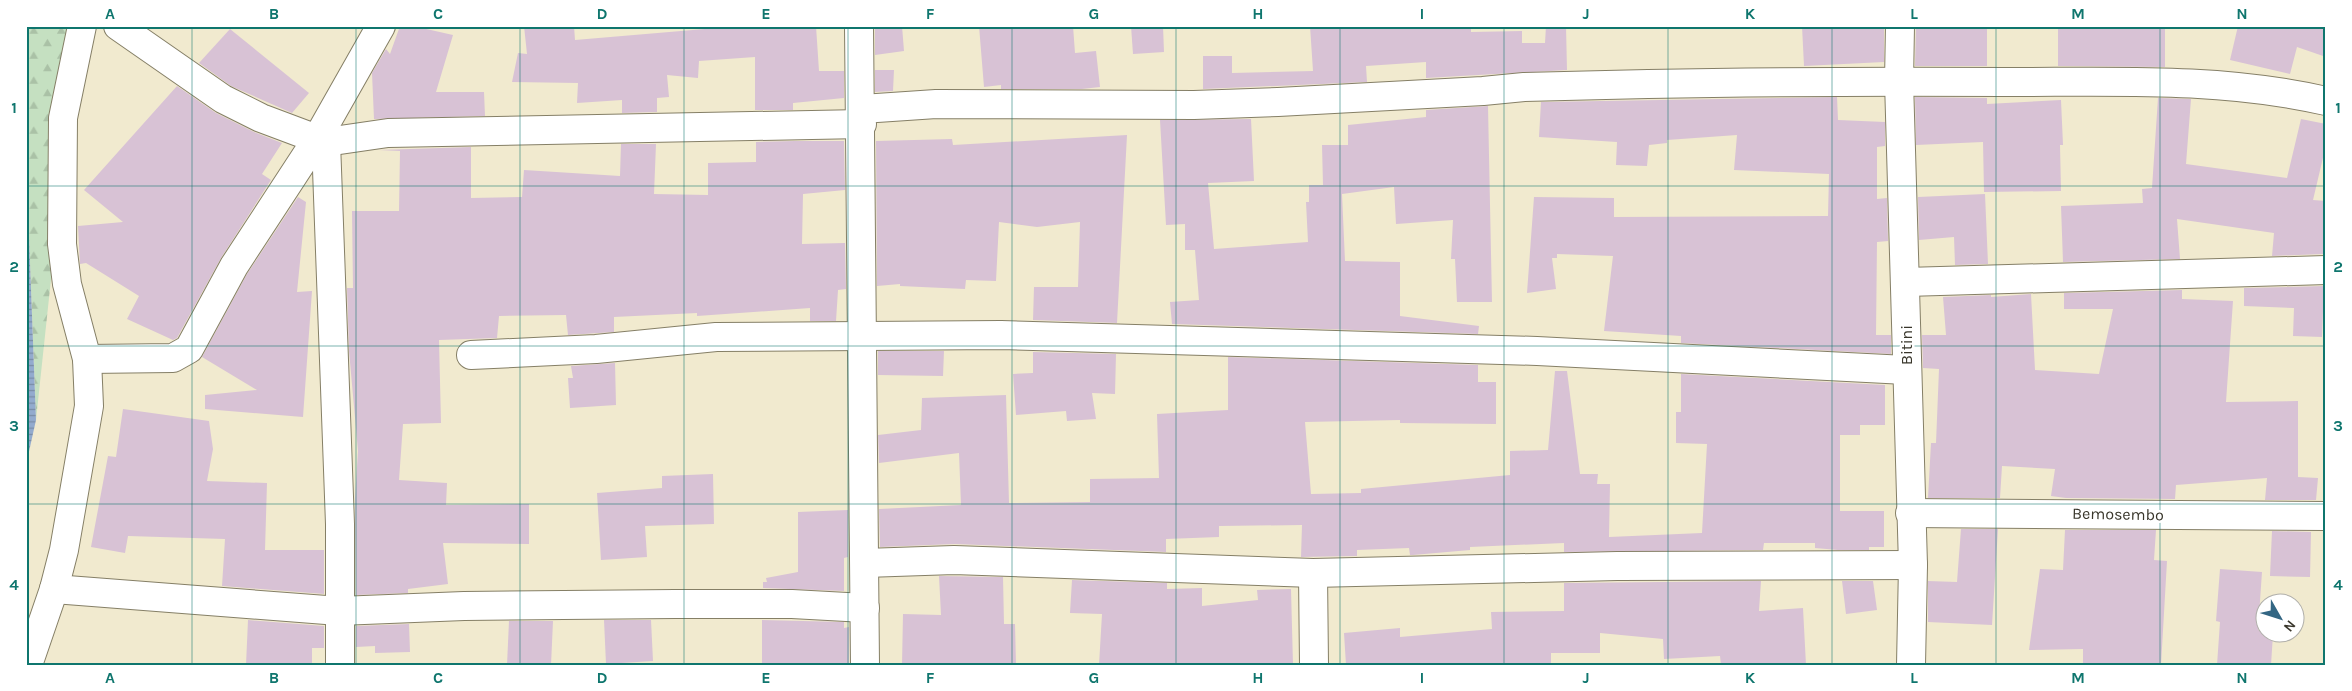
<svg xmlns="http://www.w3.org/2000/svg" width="2352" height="691" font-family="Karla,sans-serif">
  <defs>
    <pattern id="forest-firs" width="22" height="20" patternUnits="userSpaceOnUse" patternTransform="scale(1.25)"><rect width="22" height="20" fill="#c5e0c1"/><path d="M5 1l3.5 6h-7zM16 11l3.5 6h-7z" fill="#aac1a6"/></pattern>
    <pattern id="water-rules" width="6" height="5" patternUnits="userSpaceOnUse" patternTransform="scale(1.25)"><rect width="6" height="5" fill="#93abce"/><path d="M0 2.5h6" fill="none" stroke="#798ca7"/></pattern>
  </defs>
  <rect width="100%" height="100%" fill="#f1eacf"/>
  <!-- forest -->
  <path fill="url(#forest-firs)" d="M26 26H78L36 420 26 158Z"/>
  <!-- water -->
  <path fill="url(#water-rules)" d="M26 158 36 420 26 465Z"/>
  <!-- building -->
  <g fill="#d8c2d5">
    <path d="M400 26H413L453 35 436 92H484L485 116 374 119 372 73 386 49 390 54Z"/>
    <path d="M524 26H574L575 40 740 26H816L819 71H844V98L793 103V110H755V57L699 61 698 78 667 75 669 97 657 98V112L622 113V100L577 103 578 83 512 82 518 53 527 54Z"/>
    <path d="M875 26H902L904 51 875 55Z"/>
    <path d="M979 26H1073L1075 53 1096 51 1100 87 1082 89H1001V85L984 87Z"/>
    <path d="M1131 26H1163L1164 52 1133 54Z"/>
    <path d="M1310 26 1471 27V32L1522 31V43H1545L1546 26H1566L1567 70 1426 78V62L1366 66 1367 82 1203 89V56H1232V73L1313 71Z"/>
    <path d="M1802 26H1884V62L1804 66Z"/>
    <path d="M1916 26H1987V66H1915Z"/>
    <path d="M2058 26H2165V67L2058 66Z"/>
    <path d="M2238 26H2326V57L2297 47 2290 74 2230 60Z"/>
    <path d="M230 29 309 93 292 113 231 86 199 63Z"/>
    <path d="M875 70H894L893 91 875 92Z"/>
    <path d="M177 86 216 113 254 132 282 143 262 174 271 180 221 258 177 338 173 340 127 319 139 296 86 263 80 264 78 226 123 222 84 190Z"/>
    <path d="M1837 97 1838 120 1885 122V146L1877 147V199L1887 198 1888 241 1877 242 1876 335H1891V354L1681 343V336L1604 331 1613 256 1557 254V258H1552L1556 289 1527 293 1534 197 1614 198V217L1828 216 1829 174 1734 170 1737 135 1667 140V143L1649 145 1647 166 1616 165 1617 142 1539 137 1541 102Z"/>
    <path d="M1915 97 1987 98V104L2061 100 2063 145H2060L2061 191 1984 192 1983 142 1916 145Z"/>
    <path d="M2158 98 2191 99 2186 164 2287 178 2301 119 2326 124V145L2313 200 2326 201 2323 254 2272 256 2274 233 2177 219 2180 259 2063 262 2061 206 2143 203 2142 189 2152 188Z"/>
    <path d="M1488 106 1492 302H1457L1455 259H1451L1453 220 1396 224 1394 187 1342 194 1345 261 1400 262V316L1479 326 1478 334 1172 324 1170 302 1199 300 1195 250H1185V224L1166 225 1160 120 1251 119 1254 181 1208 183 1214 249 1308 242 1306 202H1309V185H1323L1322 145H1348V125L1426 117V110Z"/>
    <path d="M1127 135 1117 323 1033 320 1034 287H1078L1080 222 1037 227 999 222 996 281 966 280 965 289 900 286V284L877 286 876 141 952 139 953 145Z"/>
    <path d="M795 141H844L845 190 803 194 802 244 845 243 846 289 838 290 836 321H810V308L697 316V313L614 317V332L568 335 566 315 499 316 497 338 439 340 441 423 403 424 399 480 447 483 446 505 529 504V544L443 543 448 584 408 589V593L356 595 355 498 358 451 349 351 347 288H353L352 211H399L400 151 379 150 471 147V198L522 197 524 170 620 176 621 144H656L654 194 708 195V163L756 162V142Z"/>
    <path d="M1985 194 1988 264 1955 265 1954 237 1919 240 1918 197Z"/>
    <path d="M298 197 306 202 297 292 312 291 303 417 205 409V395L257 390 202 357 247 274Z"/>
    <path d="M2324 286 2322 337 2293 336 2294 308 2244 306V288Z"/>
    <path d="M2182 290V299L2233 301 2226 402 2298 401V477L2318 478 2316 500H2265L2267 478 2176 485 2175 499 2066 498 2051 496 2055 469 2002 466 2000 498H1928L1931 443H1936L1939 369 1923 368 1922 335H1946L1943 297 1991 295V297L2031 294 2035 370 2099 374 2113 309H2064V293Z"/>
    <path d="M878 351H944L943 376 878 375Z"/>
    <path d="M1033 352 1116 354 1115 394 1092 393 1096 419 1067 421 1066 411 1016 415 1013 374 1033 373Z"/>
    <path d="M1228 357 1478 365V382H1496V424L1400 423V420L1305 422 1311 494 1361 493V489L1510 475V451L1548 450 1555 371H1567L1580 474H1598L1597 484H1610L1609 537 1702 533 1707 444 1676 443V412H1681V374L1885 385V425H1860V435H1840V511H1884V547H1869V550H1838L1815 548V543H1764L1763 550 1564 552V543L1470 547V550L1413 555H1410L1409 548 1357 550V556L1301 557 1302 525 1219 526V537L1166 539V552L955 544 880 547 879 509 961 505 959 453 879 463 878 435 921 430 922 398 1006 395 1009 503 1090 502V479L1159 478 1157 414 1228 410Z"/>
    <path d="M615 363 616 405 570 408 568 378H573L571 366Z"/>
    <path d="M123 409 209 421 213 449 207 481 267 483 265 550H324V594L222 586 225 539 128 536 125 553 91 547 108 456 116 457Z"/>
    <path d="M713 474 714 524 645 526 647 557 601 560 597 493 662 488V476Z"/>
    <path d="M848 510V557L844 558V591L763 588V582H767L766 578 798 572V512Z"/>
    <path d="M1961 529H1998L1992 625 1928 622V581L1957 582Z"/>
    <path d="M2065 530H2156L2154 560 2167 561 2161 665 2118 663V665H2083V649L2029 650 2040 569 2063 570Z"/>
    <path d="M2272 531 2311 532 2310 577 2270 576Z"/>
    <path d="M2220 569 2262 572 2258 630 2273 634 2271 665H2217L2220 622 2216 621Z"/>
    <path d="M939 576 1003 577 1004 624H1015L1016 665H902L903 614 941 615Z"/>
    <path d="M1072 580 1167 583V589L1202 588V606L1258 600 1257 590 1291 589 1293 665H1099L1102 614 1070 613Z"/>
    <path d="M1761 581 1759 611 1803 608 1806 665H1721L1720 656 1664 659 1663 639 1600 633V653H1551V665H1346L1344 633 1400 628V637L1492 629 1491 612 1564 611V583Z"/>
    <path d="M1842 581H1873L1877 610 1846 614Z"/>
    <path d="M248 620 324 626V648H312V665H246Z"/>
    <path d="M604 620H651L653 661 606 664Z"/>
    <path d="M762 620 844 622V628L849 627V665H762Z"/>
    <path d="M509 621H553L551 665H507Z"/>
    <path d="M409 624 410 652 375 653V646L356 647V626Z"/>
  </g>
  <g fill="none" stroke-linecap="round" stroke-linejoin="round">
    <!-- minor casing -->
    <g stroke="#857f66" stroke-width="30">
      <g id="minor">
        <path d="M859 26 865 665"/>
        <path d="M1900 26 1899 81 1913 565 1911 665"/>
        <path d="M862 109 936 104 1194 105 1278 102 1483 91 1524 87C1685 82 1847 81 2008 82 2114 82 2222 77 2326 101"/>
        <path d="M326 142 388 133 862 124"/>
        <path d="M1906 282 2326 270"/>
        <path d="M471 355 596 349 716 337 1001 335 1537 351 1906 370"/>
        <path d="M87 359 173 358 189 349 234 266 317 139 261 118 223 99 118 26"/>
        <path d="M1910 513 2326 516"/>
        <path d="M865 563 954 560 1313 573 1617 566 1913 565"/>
        <path d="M1313 573 1314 665"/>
        <path d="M54 589 339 611 464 606 675 604H792L865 608"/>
        <path d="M28 665 54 589 64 550 89 406 87 359 67 284 62 244 63 118 82 26"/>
        <path d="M340 665V524L326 142 317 139 381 26"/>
      </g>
    </g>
    <!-- minor -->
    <use href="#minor" stroke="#fff" stroke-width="28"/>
  </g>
  <!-- grid -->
  <path fill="none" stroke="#0f766e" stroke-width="1" stroke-opacity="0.55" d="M192 26V665M356 26V665M520 26V665M684 26V665M848 26V665M1012 26V665M1176 26V665M1340 26V665M1504 26V665M1668 26V665M1832 26V665M1996 26V665M2160 26V665M26 186H2326M26 346H2326M26 504H2326"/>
  <g text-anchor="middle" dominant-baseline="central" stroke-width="5" stroke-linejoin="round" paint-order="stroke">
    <!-- street labels -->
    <g font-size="16" fill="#39362b" stroke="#fff">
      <text transform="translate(1906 345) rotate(-90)">Bitini</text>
      <text transform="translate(2118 514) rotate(1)">Bemosembo</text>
    </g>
  </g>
  <!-- border -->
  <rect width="2352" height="691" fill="none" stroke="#ffffff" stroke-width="55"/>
  <!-- north arrow -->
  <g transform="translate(2280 618) rotate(129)"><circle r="24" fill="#ffffff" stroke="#b0afaa"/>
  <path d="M0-4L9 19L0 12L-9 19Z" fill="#336683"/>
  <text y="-8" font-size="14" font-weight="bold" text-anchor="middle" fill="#39362b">N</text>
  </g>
  <rect x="28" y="28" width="2296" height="636" fill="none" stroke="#0f766e" stroke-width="2"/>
  <g font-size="16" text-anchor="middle" font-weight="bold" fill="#0f766e">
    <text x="110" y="19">A</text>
    <text x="274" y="19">B</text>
    <text x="438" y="19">C</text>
    <text x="602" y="19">D</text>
    <text x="766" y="19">E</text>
    <text x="930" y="19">F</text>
    <text x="1094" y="19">G</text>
    <text x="1258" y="19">H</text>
    <text x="1422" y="19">I</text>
    <text x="1586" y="19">J</text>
    <text x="1750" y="19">K</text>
    <text x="1914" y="19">L</text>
    <text x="2078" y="19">M</text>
    <text x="2242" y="19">N</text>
    <text x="14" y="113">1</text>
    <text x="2338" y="113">1</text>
    <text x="14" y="272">2</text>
    <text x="2338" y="272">2</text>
    <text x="14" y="431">3</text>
    <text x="2338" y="431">3</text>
    <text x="14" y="590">4</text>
    <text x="2338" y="590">4</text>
    <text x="110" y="683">A</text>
    <text x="274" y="683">B</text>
    <text x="438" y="683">C</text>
    <text x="602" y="683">D</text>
    <text x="766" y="683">E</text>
    <text x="930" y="683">F</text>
    <text x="1094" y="683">G</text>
    <text x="1258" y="683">H</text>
    <text x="1422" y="683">I</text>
    <text x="1586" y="683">J</text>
    <text x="1750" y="683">K</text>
    <text x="1914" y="683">L</text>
    <text x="2078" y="683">M</text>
    <text x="2242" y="683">N</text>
  </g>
</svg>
